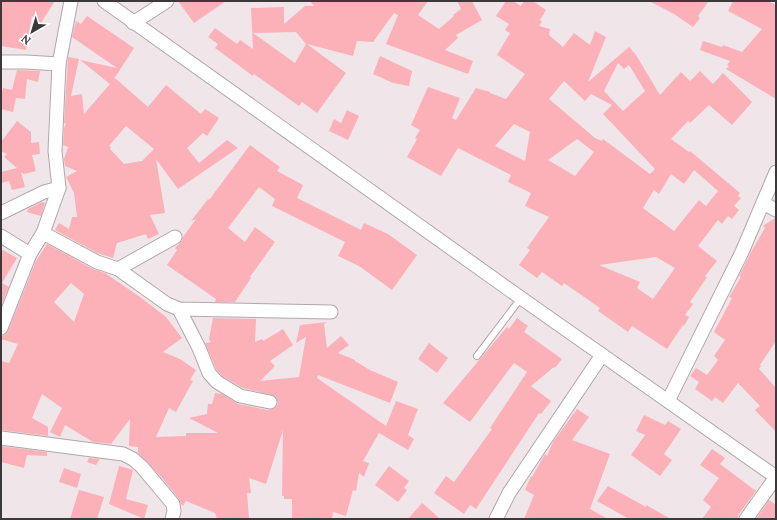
<svg xmlns="http://www.w3.org/2000/svg" width="777" height="520" font-family="Lora,serif">
  <rect width="100%" height="100%" fill="#f0e6e9"/>
  <!-- building -->
  <g fill="#fcb0b8" fill-rule="evenodd">
    <path d="M1 1H55L41 23 32 16 26 50 1 46Z"/>
    <path d="M178 1H226L194 23Z"/>
    <path d="M310 1H428L418 15 439 29 454 16 453 15 461 9 457 1H472L482 20 456 35 458 38 445 50 473 61 468 74 386 44 398 15 394 13 373 42 357 41 353 56 307 44 346 73 317 113 302 102 299 106 254 74 253 76 215 48 218 44 208 37 215 28 237 44 240 40 253 49 251 8 284 7V24L305 6H314ZM296 32 306 44 295 63 253 33Z"/>
    <path d="M506 1H513L521 6 524 1H533L546 10 540 20 542 22 539 26 550 29 549 35 563 47 574 33 590 45 595 31 606 37 588 82 629 47 636 55 660 95 681 72 690 81 700 71 713 84 723 73 752 102 732 125 709 105 690 123 688 121 671 139 689 152 690 151 740 193 738 196 741 198 734 206 739 210 732 219 728 216 722 224 718 220 698 246 717 261 705 276 707 277 690 302 693 304 685 315 689 317 684 326 683 325 667 349 632 326 628 332 598 311 600 308 564 283 562 286 542 272 537 278 519 265 530 250 527 248 549 217 525 206 531 193 508 182 511 175 458 148 441 176 407 157 417 139 415 138 420 130 411 125 428 87 460 98 452 118 456 120 476 88 490 92V93L506 99 525 74 497 55 510 33 505 30 509 24 496 16ZM618 63 624 69 629 65 645 91 623 111 604 91ZM564 81 585 101 591 94 612 105 603 114 655 169 650 174 603 139 602 141 595 138 549 99ZM514 124 530 132 525 161 495 146ZM577 139 594 152 575 176 548 160ZM694 170 718 191 706 206 699 200 674 231 643 208 654 190 659 194 671 174 684 184ZM656 257 675 268 653 299 637 288 640 282 599 265Z"/>
    <path d="M649 1H709L698 16 700 18 693 27 674 14Z"/>
    <path d="M733 1H768L776 5V99L726 69 729 66 727 65 730 61 700 50 703 41 722 47 723 45 742 52 762 29 728 11Z"/>
    <path d="M87 16 134 48 112 82 115 78 148 107 166 85 201 114 205 109 219 118 207 136 203 133 187 148 199 163 227 140 238 148 178 189 156 159 165 213 150 215 159 234 148 239 146 234 117 243 113 258 97 253 55 230 59 223 69 229 72 217H77L74 193 66 177 77 171 65 166 64 159 68 147 63 145 64 128 66 124 64 123 68 57 79 59 71 96 82 94 84 114 110 84 80 60 117 68 72 37 76 21 81 24ZM126 126 154 149 142 161 124 164 110 149 111 147 109 146Z"/>
    <path d="M380 56 412 71 409 86 393 83 373 74Z"/>
    <path d="M17 70 40 71 38 82 27 79 25 99 16 98 13 112 1 109V98L3 88 12 90Z"/>
    <path d="M347 110 359 116 348 140 329 131 334 119 341 123Z"/>
    <path d="M17 121 31 132V143L39 142 40 154 32 155 36 171 24 174 21 172 25 187 12 190 9 181 1 183V172L17 168 4 157 7 154 1 151V142Z"/>
    <path d="M250 145 280 167 277 171 303 185 297 198 361 230 364 223 388 234 417 255 392 290 359 266 338 256 345 242 272 206 275 199 259 187 228 228 245 242 255 227 275 242 250 277 251 278 235 302H215L216 299 167 265 177 250 175 248 182 241 183 237 196 219 191 221 208 199 209 200Z"/>
    <path d="M42 202 45 203 41 216 27 212 28 209Z"/>
    <path d="M775 218 776 341 760 365 761 366 759 369 776 388V432L755 410 760 406 738 383 723 403 715 397 712 401 695 389 699 382 690 376 696 368 707 375 718 360 714 356 725 340 714 332 732 298 729 297 741 277 739 276 751 252 765 228 763 226Z"/>
    <path d="M47 244 93 269 105 273 140 297 166 317 182 338 163 352 180 359 196 370 190 380 193 381 176 412 169 408 156 437 186 436V433H218L189 418 207 414 208 404H212L215 393 222 394 238 404 268 410 273 409 278 404 277 399 275 396 243 388 222 376 216 369 205 343 211 342 209 339 213 318 256 319 255 342 262 339 263 341 283 329 293 345 270 361 275 366 260 381 299 377 306 337 296 343 300 325 327 322 324 324 327 348 341 336 349 345 338 353 355 360V361L370 370 398 382 390 403 318 375 317 378 386 426 396 401 418 409 408 435 414 439 408 450 379 433 363 461 369 463 364 477 359 473 356 491 353 490 346 516 333 512 332 519H292V499H284V496H282L283 430 266 484 249 478 251 493H247L249 519H217L215 513 186 501 183 506 181 504 179 499 162 478 138 453V447L129 446 130 419 111 444 93 442 65 425 60 437 50 432 62 408 42 394 32 418 48 427V436L1 430V361L9 363 18 344 1 339V336L6 334 8 331 36 261ZM71 283 84 294 74 322 54 302Z"/>
    <path d="M1 249 17 258 2 283 9 287 1 306Z"/>
    <path d="M517 318 528 326 524 332 562 359 555 368 554 367 531 386 551 401 541 414 539 413 476 509 470 505 464 514 434 493 446 476 454 482 492 429 490 428 527 372 514 363 470 422 443 403 507 327 509 329Z"/>
    <path d="M429 343 448 358 437 373 418 359Z"/>
    <path d="M577 409 589 417 572 440 610 454 590 509 608 519H524L534 495 525 490 531 476 532 477 545 454 547 456 553 442Z"/>
    <path d="M644 415 665 425 668 421 681 429 664 454 672 460 660 476 631 455 645 435 636 431Z"/>
    <path d="M1 446 47 452V456L27 455 24 468 1 462Z"/>
    <path d="M712 449 725 458 720 464 756 491 739 514 738 519H702L711 507 703 500 719 478 700 465Z"/>
    <path d="M89 458 100 459 96 465 87 462Z"/>
    <path d="M119 466 133 470 126 499 148 505 144 519 109 504Z"/>
    <path d="M389 466 409 481 404 488 407 490 398 502 375 485Z"/>
    <path d="M64 468 81 474 77 488 59 482Z"/>
    <path d="M608 486 646 507V505L671 519H629L597 501Z"/>
    <path d="M79 490 104 497 97 519H70Z"/>
    <path d="M769 500 776 505V519H756Z"/>
    <path d="M422 503 427 507 440 519H408Z"/>
  </g>
  <g fill="none" stroke-linecap="round" stroke-linejoin="round">
    <!-- lane casing -->
    <g stroke="#b0a7aa" stroke-width="8">
      <path id="lane" d="M477 356 521 298"/>
    </g>
    <!-- street casing -->
    <g stroke="#b0a7aa" stroke-width="15">
      <g id="street">
        <path d="M104 1 521 298 776 477"/>
        <path d="M133 23 167 1"/>
        <path d="M1 62H26L59 64"/>
        <path d="M763 203 776 210"/>
        <path d="M1 213 44 192 59 188"/>
        <path d="M43 233 59 188 55 151 59 64 71 1"/>
        <path d="M1 236 30 254"/>
        <path d="M118 269 175 237"/>
        <path d="M179 309 199 348 209 373 217 382 240 396 270 402"/>
        <path d="M1 328 30 254 43 233 97 262 118 269 167 304 179 309 331 312"/>
        <path d="M668 401 742 252 776 172"/>
        <path d="M1 438 123 454 133 459 142 467 173 504 174 511 172 519"/>
        <path d="M496 519 509 493 602 355"/>
        <path d="M746 519 776 477"/>
      </g>
    </g>
    <!-- lane -->
    <use href="#lane" stroke="#fff" stroke-width="6"/>
    <!-- street -->
    <use href="#street" stroke="#fff" stroke-width="13"/>
  </g>
  <!-- border -->
  <rect width="777" height="520" fill="none" stroke="#3d393a" stroke-width="4"/>
  <!-- north arrow -->
  <g transform="translate(32 32) rotate(218)" stroke="#ffffff" stroke-width="3" paint-order="stroke">
  <path d="M0-3L7 15L0 10L-7 15Z" fill="#3d393a"/>
  <text y="-6" font-size="11" font-weight="bold" text-anchor="middle" fill="#3d393a">N</text>
  </g>
</svg>
